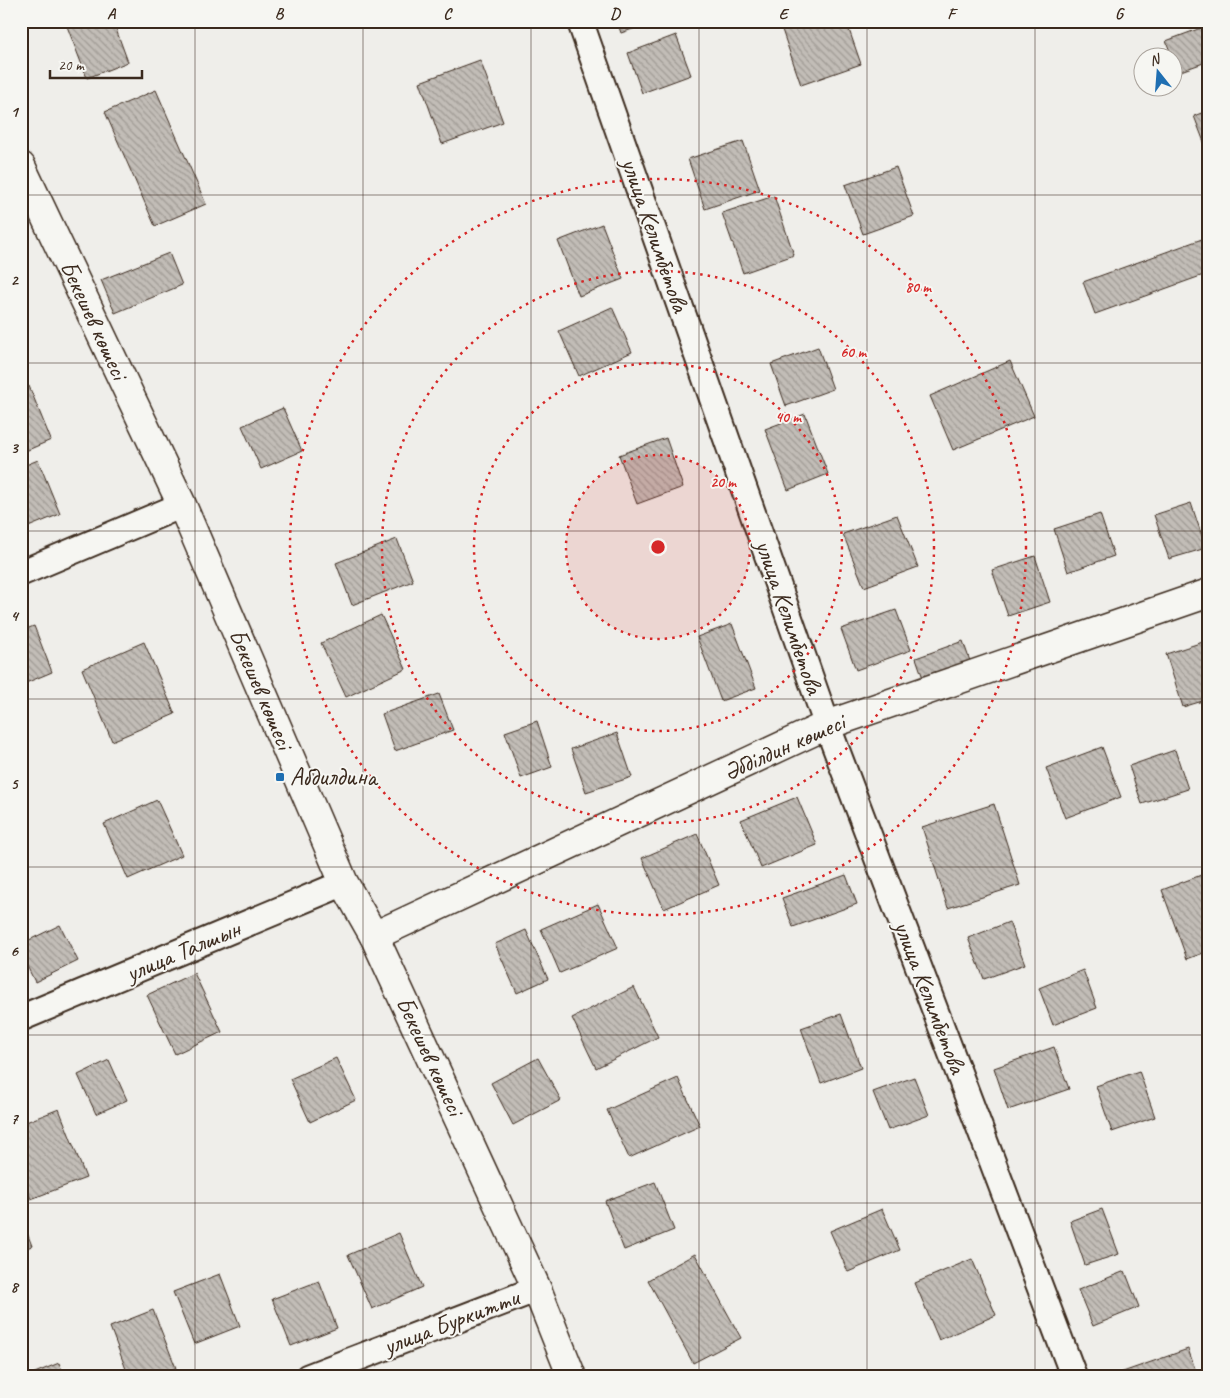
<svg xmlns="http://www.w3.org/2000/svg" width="1230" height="1398" font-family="Caveat,sans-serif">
  <defs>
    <pattern id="building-back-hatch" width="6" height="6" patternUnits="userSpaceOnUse" patternTransform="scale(1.25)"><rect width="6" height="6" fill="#c2bdb7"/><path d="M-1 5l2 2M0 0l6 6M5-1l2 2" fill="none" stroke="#9f9a94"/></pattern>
  </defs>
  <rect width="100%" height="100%" fill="#efeeea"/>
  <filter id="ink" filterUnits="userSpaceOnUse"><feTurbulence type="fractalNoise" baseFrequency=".02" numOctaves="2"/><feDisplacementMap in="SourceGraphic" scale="10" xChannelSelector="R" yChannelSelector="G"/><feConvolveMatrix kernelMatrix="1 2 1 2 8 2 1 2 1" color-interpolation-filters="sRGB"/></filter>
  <g filter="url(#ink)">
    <!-- building -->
    <g fill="url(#building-back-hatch)" stroke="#3b2a1e">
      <path d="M65 21H113L128 62 87 78Z"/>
      <path d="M617 21H656L621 33Z"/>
      <path d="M779 21H846L861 64 801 85Z"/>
      <path d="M1209 25V61L1178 72 1166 41Z"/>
      <path d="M676 35 691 75 642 93 628 53Z"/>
      <path d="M480 60 503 122 442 144 420 82Z"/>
      <path d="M156 90 206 204 155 226 105 112Z"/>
      <path d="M1209 110V155L1194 116Z"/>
      <path d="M743 141 760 190 705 209 688 159Z"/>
      <path d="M896 167 914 216 863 234 845 185Z"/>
      <path d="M774 196 794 255 743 273 722 213Z"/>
      <path d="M602 224 623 279 579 296 558 241Z"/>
      <path d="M1202 239 1209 258V273L1095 314 1083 282Z"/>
      <path d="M169 253 182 285 115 313 101 280Z"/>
      <path d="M612 307 632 352 579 376 559 331Z"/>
      <path d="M818 347 833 389 786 406 771 364Z"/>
      <path d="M1010 361 1034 416 953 450 930 396Z"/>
      <path d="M29 386 51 440 21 453V390Z"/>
      <path d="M283 408 302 451 261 469 242 426Z"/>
      <path d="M805 414 828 474 788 490 765 429Z"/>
      <path d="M666 438 683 487 637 504 619 455Z"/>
      <path d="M38 460 60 514 21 530V467Z"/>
      <path d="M1191 503 1206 548 1169 559 1154 515Z"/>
      <path d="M1100 514 1114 556 1068 572 1054 529Z"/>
      <path d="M897 515 918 567 864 587 843 534Z"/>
      <path d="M397 539 413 581 352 605 336 563Z"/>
      <path d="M1035 556 1050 602 1008 616 992 570Z"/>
      <path d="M896 610 911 650 856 670 841 629Z"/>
      <path d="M381 615 406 669 346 697 321 643Z"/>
      <path d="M732 624 756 688 721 701 697 637Z"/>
      <path d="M34 626 52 672 21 685V631Z"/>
      <path d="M1209 640V699L1183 707 1166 654Z"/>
      <path d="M963 641 971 664 924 681 916 658Z"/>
      <path d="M144 642 175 714 112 741 82 669Z"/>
      <path d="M439 694 453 730 395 751 382 714Z"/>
      <path d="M537 721 552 767 521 778 505 732Z"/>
      <path d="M617 733 632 777 586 792 571 749Z"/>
      <path d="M1102 747 1121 797 1065 818 1046 768Z"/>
      <path d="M1175 750 1188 789 1142 804 1129 766Z"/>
      <path d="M797 797 817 845 761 868 741 820Z"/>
      <path d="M157 800 182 855 128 879 104 824Z"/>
      <path d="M994 804 1020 885 948 908 922 827Z"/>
      <path d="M697 834 719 885 664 909 642 858Z"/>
      <path d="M1209 872V951L1187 959 1162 890Z"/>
      <path d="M846 875 857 904 793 927 782 898Z"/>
      <path d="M598 904 618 948 560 973 541 929Z"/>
      <path d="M1009 922 1025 964 984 979 968 938Z"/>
      <path d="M60 925 78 961 35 982 21 954V944Z"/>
      <path d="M526 930 548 979 517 993 495 944Z"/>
      <path d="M1083 970 1097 1008 1053 1025 1039 988Z"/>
      <path d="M194 973 222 1032 175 1054 147 995Z"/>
      <path d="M634 987 658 1037 596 1068 572 1018Z"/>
      <path d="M841 1014 861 1068 821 1083 801 1028Z"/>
      <path d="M1054 1047 1069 1089 1008 1110 994 1068Z"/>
      <path d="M336 1058 356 1100 310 1122 290 1079Z"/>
      <path d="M538 1058 561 1100 513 1125 491 1083Z"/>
      <path d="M109 1060 127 1100 96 1114 78 1075Z"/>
      <path d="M1139 1071 1155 1117 1112 1132 1096 1086Z"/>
      <path d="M914 1077 929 1115 888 1130 873 1092Z"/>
      <path d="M678 1078 700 1126 629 1158 607 1110Z"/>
      <path d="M59 1109 86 1178 31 1199 21 1173V1124Z"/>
      <path d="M655 1182 674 1230 624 1250 605 1201Z"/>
      <path d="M882 1209 900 1250 848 1272 830 1231Z"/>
      <path d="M1102 1209 1119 1254 1085 1265 1070 1221Z"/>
      <path d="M21 1217 32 1246 21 1250Z"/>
      <path d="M399 1233 422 1287 372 1309 348 1255Z"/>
      <path d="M695 1254 741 1338 693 1363 648 1280Z"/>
      <path d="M972 1259 996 1315 939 1340 915 1283Z"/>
      <path d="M1125 1271 1139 1307 1093 1326 1078 1290Z"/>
      <path d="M220 1274 240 1326 194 1344 173 1292Z"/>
      <path d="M319 1281 337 1328 291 1346 272 1299Z"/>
      <path d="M153 1310 176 1368 153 1377H129L110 1327Z"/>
      <path d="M1188 1349 1198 1377H1121L1120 1373Z"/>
      <path d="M59 1363 65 1377H25Z"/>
    </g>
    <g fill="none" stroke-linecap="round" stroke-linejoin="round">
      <!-- street casing -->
      <g stroke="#3b2a1e" stroke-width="29">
        <g id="street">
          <path d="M580 21 827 725 1074 1377"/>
          <path d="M21 573 182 505"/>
          <path d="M21 1018 344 883"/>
          <path d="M308 1377 537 1289"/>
        </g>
      </g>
      <!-- secondary casing -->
      <g stroke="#3b2a1e" stroke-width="31">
        <g id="secondary">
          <path d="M21 166 182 505 344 883 374 936 537 1289 572 1377"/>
          <path d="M374 936 827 725 1209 593"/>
        </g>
      </g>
      <!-- street -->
      <use href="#street" stroke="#f6f6f2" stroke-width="25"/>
      <!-- secondary -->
      <use href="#secondary" stroke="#f6f6f2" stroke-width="28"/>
    </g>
  </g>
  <!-- grid -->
  <path fill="none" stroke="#3b2a1e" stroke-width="1" stroke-opacity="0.55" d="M195 21V1377M363 21V1377M531 21V1377M699 21V1377M867 21V1377M1035 21V1377M21 195H1209M21 363H1209M21 531H1209M21 699H1209M21 867H1209M21 1035H1209M21 1203H1209"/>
  <!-- distance rings -->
  <circle cx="658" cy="547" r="92" fill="#d62828" fill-opacity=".12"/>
  <g fill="none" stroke="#d62828" stroke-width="2.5" stroke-dasharray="2.5 5">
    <circle cx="658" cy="547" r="92"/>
    <circle cx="658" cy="547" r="184"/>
    <circle cx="658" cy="547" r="276"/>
    <circle cx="658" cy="547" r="368"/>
  </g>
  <!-- markers -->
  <rect fill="#1f6fb2" stroke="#f6f6f2" stroke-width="2" x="275" y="772" width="10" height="10" rx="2.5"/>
  <g text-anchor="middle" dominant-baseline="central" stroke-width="4" stroke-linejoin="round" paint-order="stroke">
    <!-- street labels -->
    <g font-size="25" fill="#3b2a1e" stroke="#f6f6f2">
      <text transform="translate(655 235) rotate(71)">улица Келимбетова</text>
      <text transform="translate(94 320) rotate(65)">Бекешев көшесі</text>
      <text transform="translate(789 617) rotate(71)">улица Келимбетова</text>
      <text transform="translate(261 689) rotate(67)">Бекешев көшесі</text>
      <text transform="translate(784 747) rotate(-24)">Әбділдин көшесі</text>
      <text transform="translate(183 951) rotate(-23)">улица Талшын</text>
      <text transform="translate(930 997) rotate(69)">улица Келимбетова</text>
      <text transform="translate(430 1056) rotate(65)">Бекешев көшесі</text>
      <text transform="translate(451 1322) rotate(-21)">улица Буркитти</text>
    </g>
    <!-- poi labels -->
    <g font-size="25" fill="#3b2a1e" stroke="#f6f6f2" text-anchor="start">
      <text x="290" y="777">Абдилдина</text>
    </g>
  </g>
  <circle cx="658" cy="547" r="8" fill="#d62828" stroke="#f6f6f2" stroke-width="2.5"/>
  <g font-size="15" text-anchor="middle" font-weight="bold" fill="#d62828" stroke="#f6f6f2" stroke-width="4" stroke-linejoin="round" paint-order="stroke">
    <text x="918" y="292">80 m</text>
    <text x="853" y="357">60 m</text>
    <text x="788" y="422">40 m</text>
    <text x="723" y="487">20 m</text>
  </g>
  <!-- margin -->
  <rect width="1230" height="1398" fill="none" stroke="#f6f6f2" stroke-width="55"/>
  <!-- north arrow -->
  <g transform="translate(1158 72) rotate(343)"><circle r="24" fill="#f6f6f2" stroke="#aba49d"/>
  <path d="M0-4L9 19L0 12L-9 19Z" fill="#1f6fb2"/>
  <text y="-8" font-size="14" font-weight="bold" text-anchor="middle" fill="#3b2a1e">N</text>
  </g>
  <!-- scale -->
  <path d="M50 70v8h92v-8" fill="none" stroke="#3b2a1e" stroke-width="2.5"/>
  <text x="58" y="70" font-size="15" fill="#3b2a1e" stroke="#f6f6f2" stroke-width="4" paint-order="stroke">20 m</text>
  <rect x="28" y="28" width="1174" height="1342" fill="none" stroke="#3b2a1e" stroke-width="2"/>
  <g font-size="16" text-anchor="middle" font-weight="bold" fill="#3b2a1e">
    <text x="111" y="19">A</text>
    <text x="279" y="19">B</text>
    <text x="447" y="19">C</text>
    <text x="615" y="19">D</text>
    <text x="783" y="19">E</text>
    <text x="951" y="19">F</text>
    <text x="1119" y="19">G</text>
    <text x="14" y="117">1</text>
    <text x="14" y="285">2</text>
    <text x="14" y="453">3</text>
    <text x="14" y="621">4</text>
    <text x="14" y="789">5</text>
    <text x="14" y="956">6</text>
    <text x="14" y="1124">7</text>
    <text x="14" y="1292">8</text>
  </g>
</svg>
